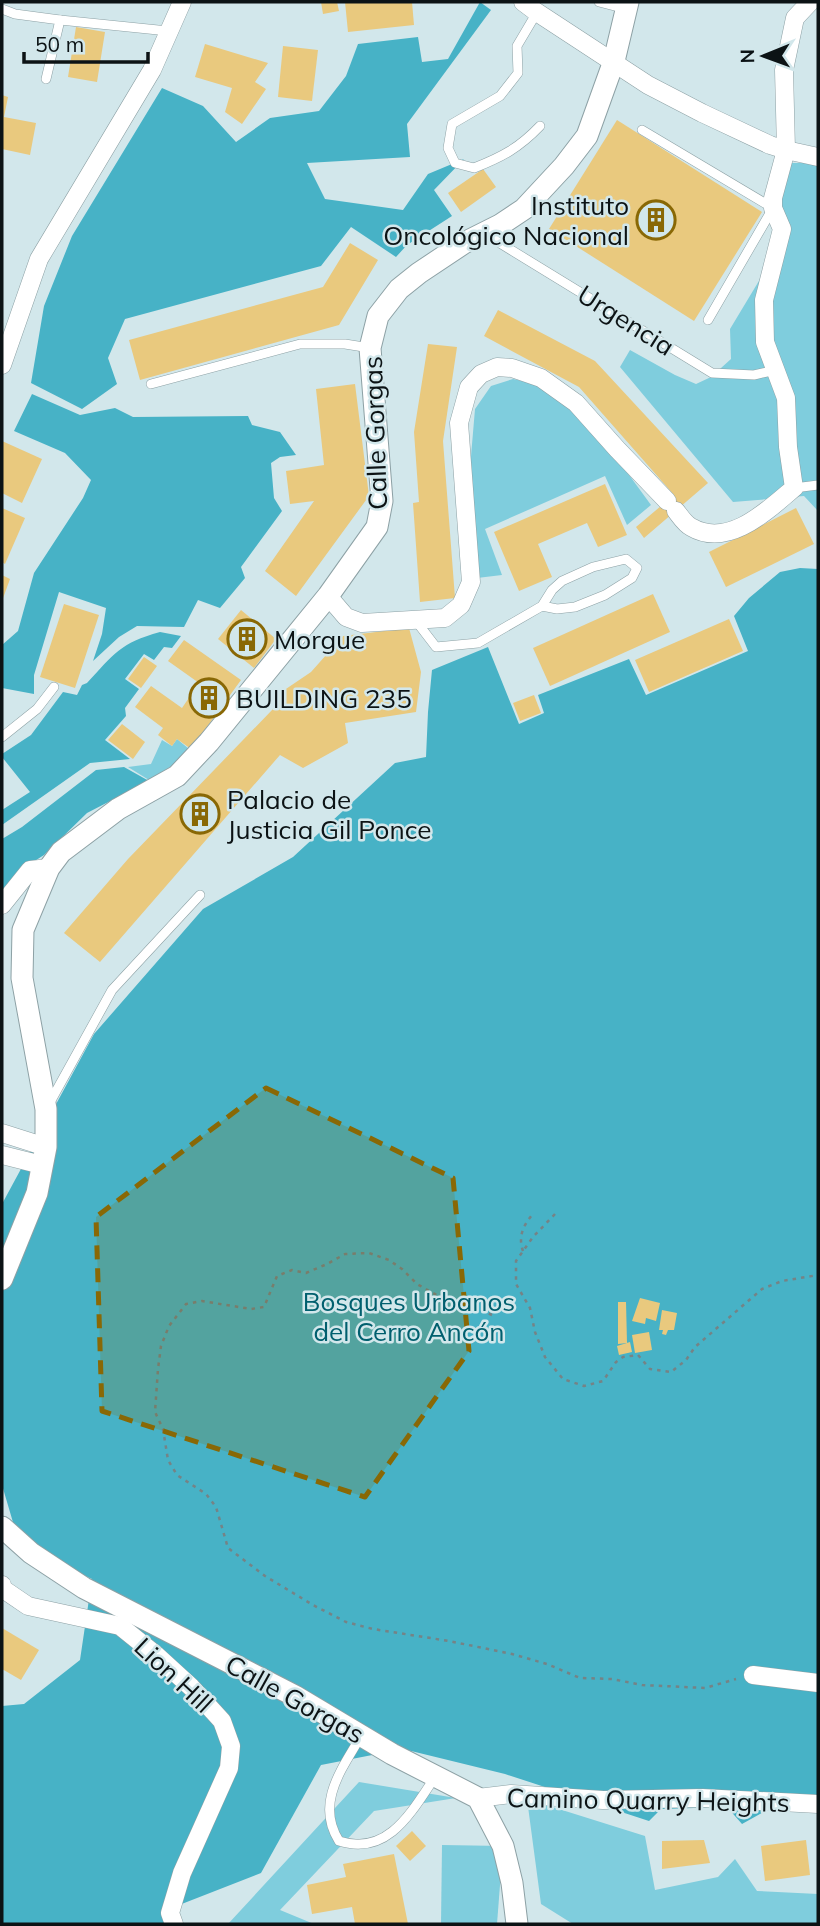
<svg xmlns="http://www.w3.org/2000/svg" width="820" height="1926" font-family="Mulish,sans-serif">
  <rect width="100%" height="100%" fill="#d2e7eb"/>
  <!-- green -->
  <g fill="#7fcddd">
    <path d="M789 163H818V511L804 496 733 502 620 367 630 350 675 375 696 384 711 377 731 359 730 329 783 241 777 190Z"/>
    <path d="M513 379 532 383 559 396 597 431 651 505 627 525 605 476 485 529 502 575 477 578 470 468 475 409 491 386Z"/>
    <path d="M177 739 189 749 181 760 149 780 128 767 151 764 162 740 172 746Z"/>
    <path d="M359 1782 456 1798 374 1811 280 1910 314 1924H228Z"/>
    <path d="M527 1799 645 1836 655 1890 718 1877 735 1859 757 1891 818 1894V1924H573L541 1904Z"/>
    <path d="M442 1845 503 1846 497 1924H441Z"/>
  </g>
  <!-- forest -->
  <g fill="#47b2c6">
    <path d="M480 2 491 10 407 124 410 157 307 163 325 199 403 210 428 174 464 159 434 190 452 216 407 245 396 257 351 227 321 266 125 319 108 358 117 384 82 409 31 383 44 306 72 236 162 88 203 106 236 142 270 118 319 111 346 76 358 44 418 37 422 62 448 59Z"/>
    <path d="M32 394 80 415 115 408 133 417 248 416 252 425 280 432 296 455 280 457 271 463 274 498 282 511 241 567 245 578 220 608 198 600 184 627 137 626 119 637 93 661 102 634 106 608 59 592 34 675V694L2 688V645L18 631 34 573 83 498 91 480 65 453 14 431Z"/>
    <path d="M800 568 818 569V1811L769 1809 742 1824 727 1807 661 1809 649 1821 505 1774 403 1749 321 1765 261 1873 174 1907 176 1924H2V1706L24 1704 80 1660 92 1579 20 1546 2 1485V1204L94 1034 203 909 293 857 395 763 426 757 428 712 432 670 488 647 519 724 544 713 538 695 629 659 646 695 748 651 734 616 749 598 780 572Z"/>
    <path d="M160 632 181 636 172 648 164 647 154 660 144 654 125 679 139 689 125 708 126 716 105 740 130 759 90 763 2 825V810L30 792 2 757V754L31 735 63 692 77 695 82 685 87 683C114 654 120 643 160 632Z"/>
    <path d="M124 767 149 781 87 813 44 855 30 864 2 894V839L22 827 96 770Z"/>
  </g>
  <!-- building -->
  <g fill="#e9c97e">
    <path d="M321 2H337L339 11 323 14Z"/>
    <path d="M345 2H412L414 25 348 32Z"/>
    <path d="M76 27 105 32 97 82 68 77Z"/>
    <path d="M205 44 268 63 255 82 266 89 242 124 225 112 232 88 195 77Z"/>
    <path d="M283 46 318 50 312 101 278 97Z"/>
    <path d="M2 95 8 97 4 117 36 123 30 155 2 149Z"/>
    <path d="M617 120 762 212 694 321 549 229Z"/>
    <path d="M483 169 496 187 461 212 448 193Z"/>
    <path d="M350 243 378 260 339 325 140 380 129 340 323 287Z"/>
    <path d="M498 310 595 361 708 483 644 538 636 527 674 495 579 387 484 336Z"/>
    <path d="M428 344 457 347 443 441 455 598 420 602 413 503 419 502 414 432Z"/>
    <path d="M355 384 369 496 296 596 265 571 314 501 290 504 286 471 324 465 316 389Z"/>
    <path d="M2 441 42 459 22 503 2 493Z"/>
    <path d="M605 484 627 535 598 547 587 523 538 544 552 577 519 591 494 532Z"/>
    <path d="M2 508 25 518 5 564 2 562Z"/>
    <path d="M796 508 814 544 726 587 709 552Z"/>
    <path d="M2 575 10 579 2 601Z"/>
    <path d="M653 594 670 632 550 686 533 648Z"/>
    <path d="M64 604 99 615 75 688 40 677Z"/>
    <path d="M241 610 276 639 254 668 218 639Z"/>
    <path d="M729 619 743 651 649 692 635 660Z"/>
    <path d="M409 628 421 672 416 712 345 723 348 743 303 768 280 755 100 962 64 933 128 859 273 709 280 693 311 672 343 636Z"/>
    <path d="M184 640 241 680 191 749 177 739 172 746 158 735 163 728 135 707 151 686 182 708 199 683 168 661Z"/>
    <path d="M144 657 157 666 141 688 128 679Z"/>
    <path d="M534 695 541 713 520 721 513 703Z"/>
    <path d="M122 724 145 742 133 759 108 740Z"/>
    <path d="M640 1298 660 1303 656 1321 646 1318 645 1324 632 1321Z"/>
    <path d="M618 1302H626L627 1343 618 1344Z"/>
    <path d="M662 1310 677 1313 674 1330H668L666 1335 662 1334 663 1330H659Z"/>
    <path d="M649 1332 652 1350 635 1353 632 1335Z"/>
    <path d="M630 1342 632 1352 619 1355 617 1346Z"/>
    <path d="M2 1628 39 1650 21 1680 2 1669Z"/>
    <path d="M412 1831 426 1846 410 1861 396 1846Z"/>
    <path d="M704 1840 710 1863 662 1869V1841Z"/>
    <path d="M806 1840 810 1875 765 1881 761 1846Z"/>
    <path d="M394 1854 408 1924H355L352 1907 312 1914 307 1885 346 1877 343 1864Z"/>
  </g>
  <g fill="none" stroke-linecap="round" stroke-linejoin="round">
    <!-- service casing -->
    <g stroke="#8da1a5" stroke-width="10">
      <g id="service">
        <path d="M599 2 626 9"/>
        <path d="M2 9 15 14 60 20 46 79"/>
        <path d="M535 11 533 19 517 46 518 73 500 96 452 124 448 148 455 163 474 168C502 157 519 148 540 126"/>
        <path d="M60 20 168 31"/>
        <path d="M642 130 773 208 708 320"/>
        <path d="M485 234 712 373 754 375 776 370"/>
        <path d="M151 384 300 344H345L370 348"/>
        <path d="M794 488 818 485"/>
        <path d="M416 621 436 647 478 643 542 606 552 590 562 581 593 567 626 559 637 568 632 578 605 595 575 607 557 609 542 606"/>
        <path d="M2 737 37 709 54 687"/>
        <path d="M49 1104 112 990 200 895"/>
        <path d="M361 1736C342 1769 315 1803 339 1841 388 1857 412 1811 435 1777"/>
      </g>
    </g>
    <!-- minor casing -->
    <g stroke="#8da1a5" stroke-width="19">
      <g id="minor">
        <path d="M523 2 535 11 648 85 702 113 770 145 786 150 818 157"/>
        <path d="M2 365 39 259 152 70 182 2"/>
        <path d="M676 511C680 516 685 524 691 527 728 549 768 510 794 488L788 447 786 398 765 342 764 300 782 229 773 208V198L786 150 784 70 795 18 810 2"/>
        <path d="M328 596 346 617 362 623 445 618 461 605 471 582 459 423 469 387 481 374 497 367 512 368 541 378 576 403 617 449 667 501"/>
        <path d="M2 905 30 870 49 868"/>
        <path d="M2 1133 46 1147"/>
        <path d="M2 1155 42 1165"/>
        <path d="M2 1585 3 1589 28 1606 120 1626 156 1655 191 1687 222 1721 231 1746 229 1768 182 1873 170 1913 174 1924"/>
        <path d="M753 1675 818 1683"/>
        <path d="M478 1798 511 1794 603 1800 702 1798 818 1804"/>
      </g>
    </g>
    <!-- tertiary casing -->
    <g stroke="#8da1a5" stroke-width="23">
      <g id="tertiary">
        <path d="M2 1279 37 1193 46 1147V1109L22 978 23 930 49 868 61 852 118 809 177 776 209 742 328 596 377 527 382 501 370 348 378 316 399 289 419 273 464 243 500 225 524 209 564 166 587 136 614 61 628 2"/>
        <path d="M2 1527 31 1553 84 1588 295 1696 392 1754 478 1798 503 1846 512 1883 517 1924"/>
      </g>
    </g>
    <!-- path -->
    <g stroke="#758386" stroke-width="2.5" stroke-dasharray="3.5 5" stroke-linecap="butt">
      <path d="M555 1214 533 1237 516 1261V1284L530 1308 535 1332 545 1357 563 1379 584 1386 603 1381 616 1362 623 1357 638 1355 650 1369 671 1372 686 1360 695 1347 762 1289 782 1281 818 1275"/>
      <path d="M523 1251C518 1237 523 1226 532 1215"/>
      <path d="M492 1315 473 1306 440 1297 417 1284 402 1269 389 1260 369 1253 345 1254 327 1264 306 1273 292 1270 277 1276 264 1307 251 1309 202 1301 186 1304 169 1326 161 1346 158 1369 155 1412 163 1429 168 1460 177 1475 206 1494 216 1507 228 1548 265 1576 313 1605 346 1622 373 1629 449 1641 512 1654 547 1664 580 1678 612 1679 642 1685 705 1688 736 1679"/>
    </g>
    <!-- service -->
    <use href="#service" stroke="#fff" stroke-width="9"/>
    <!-- minor -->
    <use href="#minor" stroke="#fff" stroke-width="18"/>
    <!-- tertiary -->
    <use href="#tertiary" stroke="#fff" stroke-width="21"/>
  </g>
  <!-- marked area -->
  <path fill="#896805" fill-opacity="0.2" stroke="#896805" stroke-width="5" stroke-dasharray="14 9" stroke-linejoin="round" d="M266 1088 453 1178 469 1351 365 1497 102 1411 96 1217Z"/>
  <!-- icons -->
  <defs>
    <g id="building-ring" transform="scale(2.0125)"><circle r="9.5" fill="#d2e7eb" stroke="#896805" stroke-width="1.5"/><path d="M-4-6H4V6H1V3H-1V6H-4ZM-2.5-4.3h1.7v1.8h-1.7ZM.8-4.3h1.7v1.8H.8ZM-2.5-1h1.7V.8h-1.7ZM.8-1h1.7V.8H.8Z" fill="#896805"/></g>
  </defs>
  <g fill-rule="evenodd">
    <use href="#building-ring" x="656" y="220"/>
    <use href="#building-ring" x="247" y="639"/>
    <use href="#building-ring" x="209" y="698"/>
    <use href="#building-ring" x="200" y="814"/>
  </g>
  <g text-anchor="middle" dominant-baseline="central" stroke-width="5" stroke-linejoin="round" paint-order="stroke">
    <!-- poi labels -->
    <g font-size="26" fill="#0c1315" stroke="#d2e7eb" text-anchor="start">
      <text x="629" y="205" text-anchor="end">Instituto<tspan x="629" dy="30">Oncológico Nacional</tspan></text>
      <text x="274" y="639">Morgue</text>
      <text x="236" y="698">BUILDING 235</text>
      <text x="227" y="799">Palacio de<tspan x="227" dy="30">Justicia Gil Ponce</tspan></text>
    </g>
    <!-- street labels -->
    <g font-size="26" fill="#0c1315" stroke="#d2e7eb">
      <text transform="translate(626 320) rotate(32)">Urgencia</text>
      <text transform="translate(375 433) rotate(-92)">Calle Gorgas</text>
      <text transform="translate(174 1675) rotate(43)">Lion Hill</text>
      <text transform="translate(295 1699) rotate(29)">Calle Gorgas</text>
      <text transform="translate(648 1800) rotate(1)">Camino Quarry Heights</text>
    </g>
    <!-- park labels -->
    <g font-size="26" fill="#005f6e" stroke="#d2e7eb">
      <text x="409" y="1301">Bosques Urbanos<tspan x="409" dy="30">del Cerro Ancón</tspan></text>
    </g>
  </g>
  <!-- border -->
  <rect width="820" height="1926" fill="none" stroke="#0c1315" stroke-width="7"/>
  <!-- north arrow -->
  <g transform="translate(764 56) rotate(269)" stroke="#d2e7eb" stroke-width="5" paint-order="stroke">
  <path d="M0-5L12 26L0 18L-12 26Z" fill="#0c1315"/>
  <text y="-10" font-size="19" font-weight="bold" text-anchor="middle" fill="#0c1315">N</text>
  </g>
  <!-- scale -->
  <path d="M24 52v10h124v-10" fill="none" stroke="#0c1315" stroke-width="3.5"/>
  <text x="35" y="52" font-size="21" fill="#0c1315" stroke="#d2e7eb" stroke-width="5" paint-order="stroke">50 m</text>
</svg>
